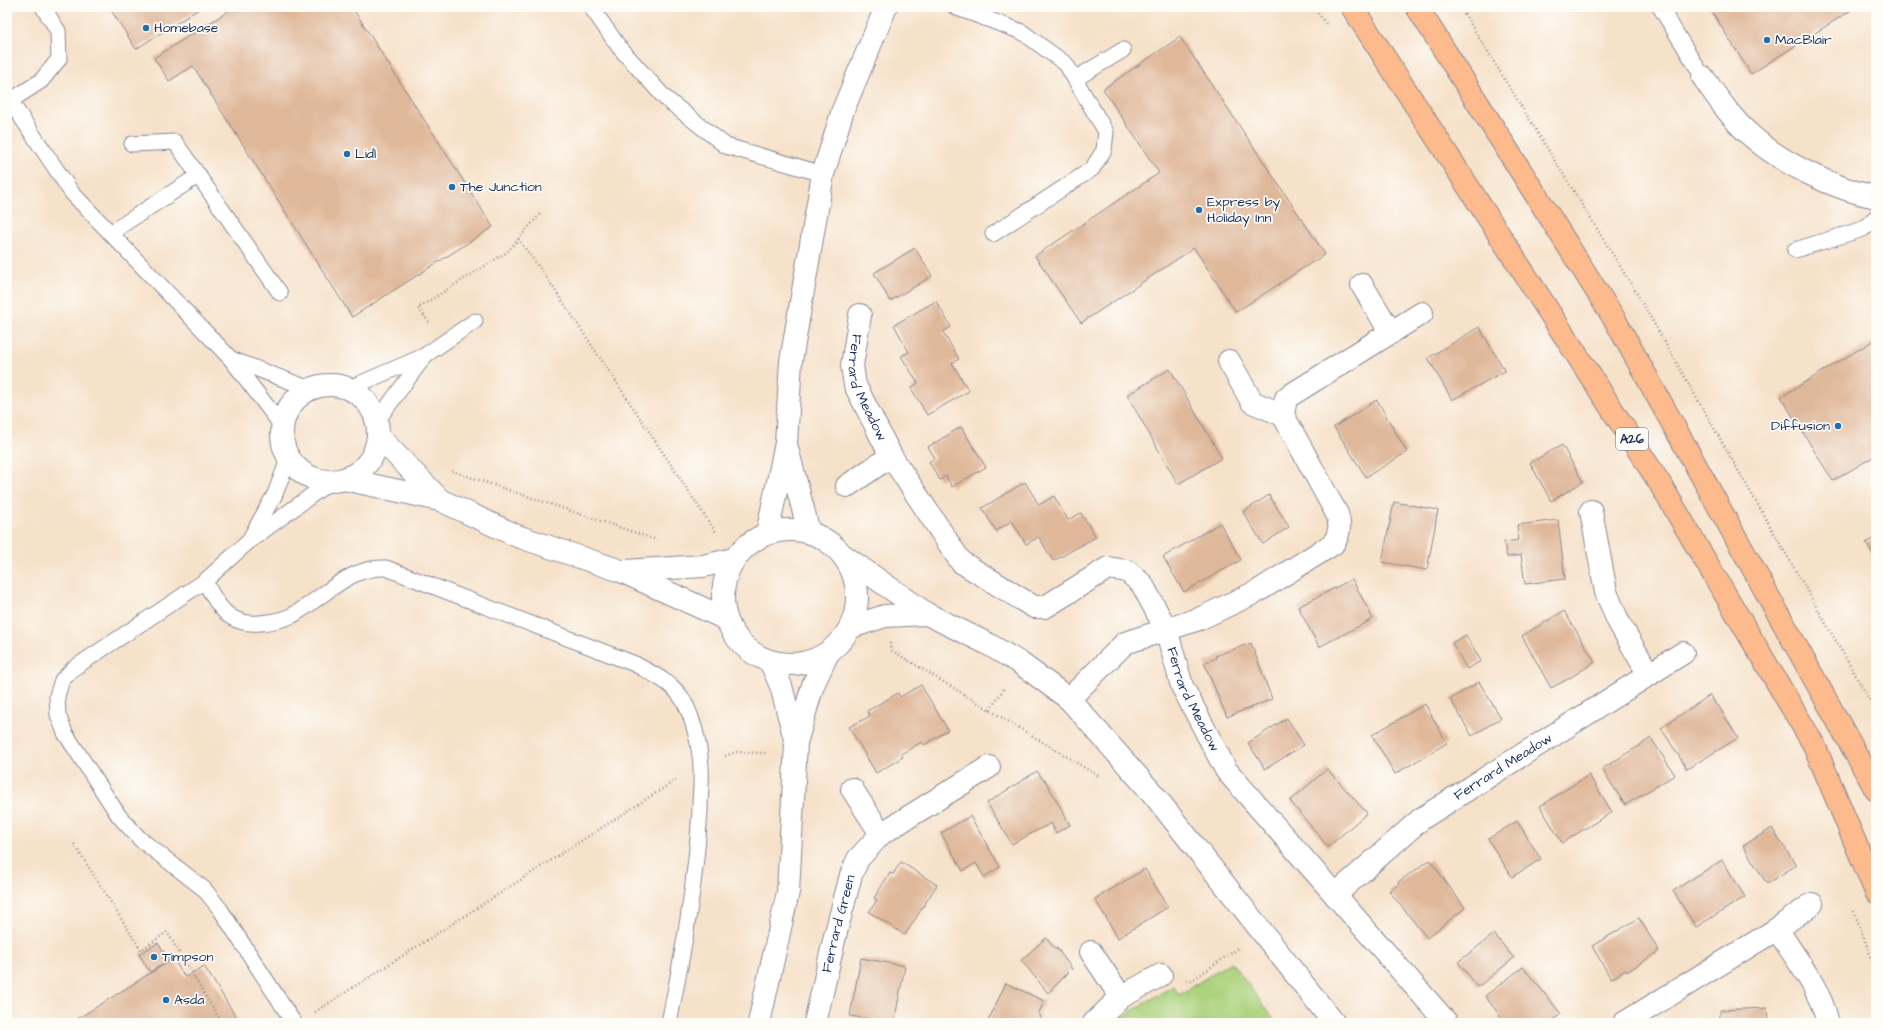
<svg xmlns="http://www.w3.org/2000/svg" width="1883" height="1030" font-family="'Architects Daughter',sans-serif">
  <rect width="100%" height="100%" fill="#fdfcf7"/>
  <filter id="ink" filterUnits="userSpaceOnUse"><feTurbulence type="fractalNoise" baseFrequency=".025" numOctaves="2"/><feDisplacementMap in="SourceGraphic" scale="8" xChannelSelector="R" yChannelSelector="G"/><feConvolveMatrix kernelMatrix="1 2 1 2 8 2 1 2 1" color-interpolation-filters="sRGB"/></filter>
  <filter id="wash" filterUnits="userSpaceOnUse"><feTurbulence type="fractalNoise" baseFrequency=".012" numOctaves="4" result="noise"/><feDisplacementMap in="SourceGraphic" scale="16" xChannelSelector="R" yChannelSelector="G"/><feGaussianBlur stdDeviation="0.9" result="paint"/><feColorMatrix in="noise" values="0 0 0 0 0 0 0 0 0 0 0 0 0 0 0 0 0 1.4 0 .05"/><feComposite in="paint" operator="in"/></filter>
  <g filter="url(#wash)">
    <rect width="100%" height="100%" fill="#f6e1c9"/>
    <!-- green -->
    <path fill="#abd27c" stroke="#63806d" d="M1231 962 1277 1023H1117L1122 1017 1173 986 1179 995Z"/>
    <g id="blocks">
      <!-- building -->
      <g fill="#dfb799">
        <path d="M109 7H202L136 49Z"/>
        <path d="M235 7H352L493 227 352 317 193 66 169 81 154 58Z"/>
        <path d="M1709 7H1856L1751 74Z"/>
        <path d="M1180 37 1325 254 1236 312 1194 248 1081 323 1035 256 1159 173 1103 89Z"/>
        <path d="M915 248 932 276 890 301 874 273Z"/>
        <path d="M936 301 951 327 943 332 959 359 952 363 969 391 927 415 911 388 918 383 901 356 909 352 894 325Z"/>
        <path d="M1479 327 1505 371 1452 400 1428 358Z"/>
        <path d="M1876 339V455L1833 481 1781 397Z"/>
        <path d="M1170 369 1222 458 1178 484 1127 395Z"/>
        <path d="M1377 400 1407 452 1366 477 1334 427Z"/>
        <path d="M961 427 986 467 952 487 946 476 940 480 929 462 935 458 928 447Z"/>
        <path d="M1562 445 1583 482 1551 501 1530 463Z"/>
        <path d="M1025 482 1039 505 1054 496 1068 520 1081 513 1096 537 1053 561 1039 537 1026 544 1012 521 996 531 982 508Z"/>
        <path d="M1269 495 1289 527 1263 544 1243 512Z"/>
        <path d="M1394 502 1438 510 1427 570 1382 562Z"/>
        <path d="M1558 520 1565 579 1525 584 1521 555 1507 557 1504 542 1519 540 1517 525Z"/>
        <path d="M1220 523 1241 560 1184 592 1163 557Z"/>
        <path d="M1876 536V559L1866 543Z"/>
        <path d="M1352 579 1373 619 1319 647 1298 607Z"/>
        <path d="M1564 611 1595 662 1568 679 1551 688 1522 636Z"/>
        <path d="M1466 635 1481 661 1467 669 1452 643Z"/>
        <path d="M1251 643 1272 699 1227 717 1204 663 1216 658 1215 656Z"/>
        <path d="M1479 682 1501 718 1472 736 1450 699Z"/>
        <path d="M921 685 948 730 924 745 922 742 901 754 903 757 876 773 849 727 870 716 867 711 898 693 900 697Z"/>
        <path d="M1710 695 1717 706 1718 705 1738 738 1687 769 1661 728Z"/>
        <path d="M1425 704 1447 743 1395 774 1372 735Z"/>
        <path d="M1287 718 1304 745 1265 769 1248 743Z"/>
        <path d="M1651 738 1675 775 1625 805 1602 769Z"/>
        <path d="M1327 769 1367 813 1328 847 1290 801Z"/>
        <path d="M1037 771 1044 781 1045 780 1070 825 1056 833 1051 823 1012 844 987 803Z"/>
        <path d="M1589 775 1612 812 1562 843 1540 806Z"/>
        <path d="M970 816 1000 867 984 877 976 863 963 871 941 833Z"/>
        <path d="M1517 821 1541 859 1512 877 1488 839Z"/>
        <path d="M1772 828 1796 865 1767 884 1743 846Z"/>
        <path d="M1430 860 1465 908 1427 938 1389 891 1399 884 1398 882Z"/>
        <path d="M1722 860 1745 897 1696 927 1673 891Z"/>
        <path d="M901 862 937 885 905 935 869 912 877 900 874 898 890 873 893 874Z"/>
        <path d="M1145 869 1168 907 1118 938 1095 899Z"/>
        <path d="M1639 918 1659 951 1627 972 1626 970 1611 979 1592 946Z"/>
        <path d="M1494 934 1514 958 1478 987 1458 962Z"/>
        <path d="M1046 938 1056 950 1057 948 1072 969 1048 993 1021 960Z"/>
        <path d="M158 943 169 960 150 972 139 954Z"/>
        <path d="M861 958 905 966 894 1023 850 1016Z"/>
        <path d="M173 959 185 977 204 966 240 1023H71Z"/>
        <path d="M1523 967 1561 1014 1549 1023H1502L1504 1021 1485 996Z"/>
        <path d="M1006 983 1044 1001 1038 1015 1041 1016 1038 1023H987Z"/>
        <path d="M1767 1008 1768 1023H1720V1010Z"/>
      </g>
    </g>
  </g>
  <g filter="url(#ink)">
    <use href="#blocks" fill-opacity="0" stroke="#888894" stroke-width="1"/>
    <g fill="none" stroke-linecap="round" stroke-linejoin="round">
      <!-- lane casing -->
      <g stroke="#888894" stroke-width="17">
        <g id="lane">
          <path d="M591 7 619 47 665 98 726 146 823 174"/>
          <path d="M955 7 1022 32 1066 64 1106 132 1104 150 1092 169 993 234"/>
          <path d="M1660 7 1703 77"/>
          <path d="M1075 79 1123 50"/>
          <path d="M7 96 72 193 231 359 282 426"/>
          <path d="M10 101 41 81 59 59 58 31 43 7"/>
          <path d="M132 144 175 142 280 293"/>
          <path d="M110 233 199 175"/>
          <path d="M1795 250 1863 229 1876 217"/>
          <path d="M231 359 310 389"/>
          <path d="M350 388 424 356 475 321"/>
          <path d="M377 421 424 357"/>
          <path d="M251 537 275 494 289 457"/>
          <path d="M205 581C217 606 229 626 260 623 271 622 283 620 293 615 323 598 349 566 386 568L635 664C649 672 667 680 678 693 692 709 700 746 701 767 702 781 700 796 700 810 696 882 683 953 669 1023"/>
          <path d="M294 1023 220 909 204 889 140 839 119 816 65 733 58 715 57 696 62 680 74 668 205 581 248 542 331 481"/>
        </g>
      </g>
      <!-- street casing -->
      <g stroke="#888894" stroke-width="24">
        <g id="street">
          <path d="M1703 77C1717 97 1731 118 1749 134 1781 163 1834 189 1876 197"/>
          <path d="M1362 285 1391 333"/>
          <path id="s1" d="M860 315 852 366 855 385 891 456 961 562 1034 607H1045L1108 568 1127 571 1142 584 1166 629 1182 686 1226 770 1447 1023"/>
          <path d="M1229 361 1252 402 1283 415"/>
          <circle cx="330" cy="433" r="48"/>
          <path d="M378 436 440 500"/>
          <path d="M787 448 809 532"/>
          <path d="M344 479 440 500 517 536 621 571 726 619"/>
          <path d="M847 486 891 456"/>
          <path d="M1591 511 1606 592 1618 621 1649 675"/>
          <circle cx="790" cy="597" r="67"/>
          <path d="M767 534 786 443 791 361 823 174 843 110 886 7"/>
          <path d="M844 556 927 614 988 644 1020 663 1069 699 1154 795 1334 1023"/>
          <path d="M625 571 703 566 734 559"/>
          <path d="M851 627 885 616 927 614"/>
          <path d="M771 663 781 686 796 743"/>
          <path d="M1069 699 1125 643 1199 619 1258 591 1333 544C1340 534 1341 525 1337 514L1283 415 1286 398 1422 313"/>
          <path d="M852 789 881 834"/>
          <path id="s2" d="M1335 895 1421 819 1683 653"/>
          <path d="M1777 929C1796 959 1820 988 1828 1023"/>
          <path d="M1091 952 1121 997"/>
          <path d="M759 1023 788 892 796 743 813 685 827 655"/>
          <path id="s3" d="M815 1023 835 936 851 875 858 859 881 834 989 767"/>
          <path d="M1094 1023 1121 997 1161 975"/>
          <path d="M1624 1023 1777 929 1812 904"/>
        </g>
      </g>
      <!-- highway casing -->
      <g stroke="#888894" stroke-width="24">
        <g id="highway">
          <path d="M1352 7 1659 482 1814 745 1876 892"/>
          <path d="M1417 7 1615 320 1876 790"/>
        </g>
      </g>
      <!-- path -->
      <g stroke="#888894" stroke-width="2.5" stroke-dasharray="1 3" stroke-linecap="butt">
        <path d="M1313 7 1328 26"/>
        <path d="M1460 7 1636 292 1876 711"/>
        <path d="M518 239 545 275 717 534"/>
        <path d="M429 322 418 308 507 252 540 214"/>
        <path d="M452 471 657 540"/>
        <path d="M890 643 891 650 1100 777"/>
        <path d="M990 710 1005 687"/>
        <path d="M725 756 736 752 768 753"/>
        <path d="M74 844 141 950 167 932 222 1023"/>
        <path d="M1854 911 1876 971"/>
        <path d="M1187 980 1191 981 1240 947"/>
        <path d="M315 1012 676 780"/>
      </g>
      <!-- lane -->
      <use href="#lane" stroke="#fff" stroke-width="15"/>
      <!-- street -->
      <use href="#street" stroke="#fff" stroke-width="22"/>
      <!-- highway -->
      <use href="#highway" stroke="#fcba8d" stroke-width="22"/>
    </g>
  </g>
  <!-- markers -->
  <g fill="#1f6fb2" stroke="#fdfcf7" stroke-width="1.5">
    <circle cx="146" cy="28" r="4"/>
    <circle cx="1767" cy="40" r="4"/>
    <circle cx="347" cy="154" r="4"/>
    <circle cx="452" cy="187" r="4"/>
    <circle cx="1199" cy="210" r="4"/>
    <circle cx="1838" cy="426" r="4"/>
    <circle cx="154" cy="957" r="4"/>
    <circle cx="166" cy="1000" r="4"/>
  </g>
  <g text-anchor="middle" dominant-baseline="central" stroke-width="3.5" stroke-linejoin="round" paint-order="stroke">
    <!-- shield labels -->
    <rect fill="#fdfcf7" stroke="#5f6c8c" stroke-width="1" x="1616" y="428" width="32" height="22" rx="3"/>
    <g font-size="13" font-weight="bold" fill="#1b2f5e">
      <text x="1632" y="439">A26</text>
    </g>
    <!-- poi labels -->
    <g font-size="14" fill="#1b2f5e" stroke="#fdfcf7" text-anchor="start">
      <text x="154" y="28">Homebase</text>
      <text x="1775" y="40">MacBlair</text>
      <text x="355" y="154">Lidl</text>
      <text x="460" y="187">The Junction</text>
      <text x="1207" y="202">Express by<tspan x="1207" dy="16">Holiday Inn</tspan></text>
      <text x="1830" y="426" text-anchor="end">Diffusion</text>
      <text x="162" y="957">Timpson</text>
      <text x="174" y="1000">Asda</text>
    </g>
    <!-- street labels -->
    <g font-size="14" fill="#1b2f5e" stroke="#fdfcf7">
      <text stroke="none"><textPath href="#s1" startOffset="76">Ferrard Meadow</textPath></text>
      <text stroke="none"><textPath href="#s1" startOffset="614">Ferrard Meadow</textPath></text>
      <text stroke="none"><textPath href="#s2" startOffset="212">Ferrard Meadow</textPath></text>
      <text stroke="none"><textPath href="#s3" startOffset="102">Ferrard Green</textPath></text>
    </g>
  </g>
  <!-- margin -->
  <rect width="1883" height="1030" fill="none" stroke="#fdfcf7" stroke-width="24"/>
</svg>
